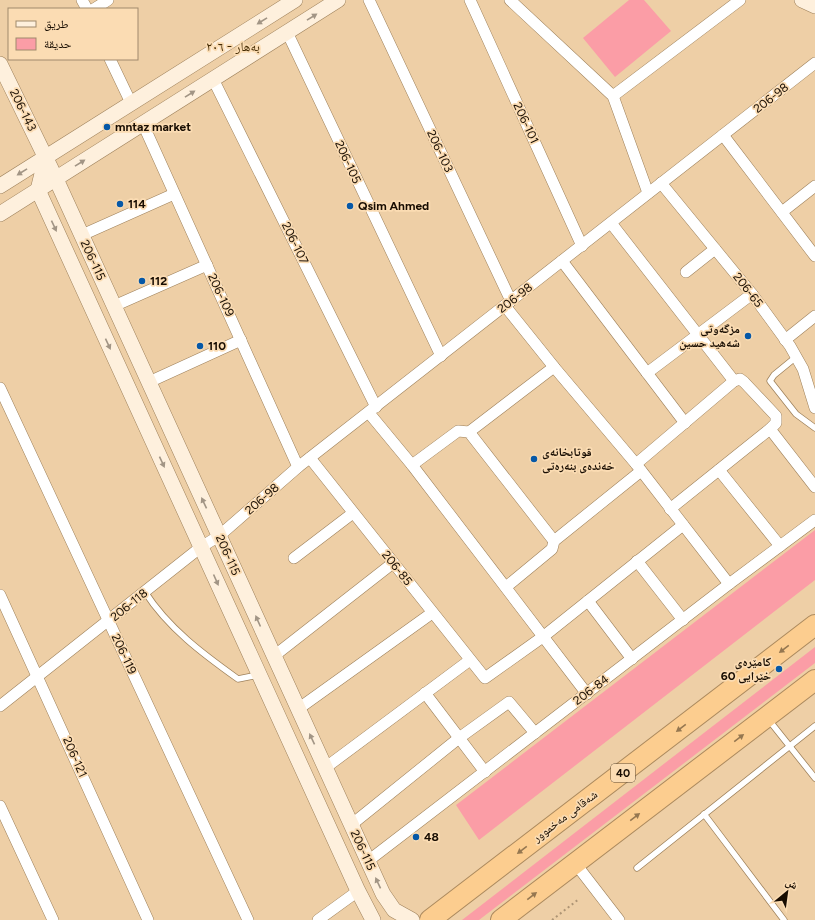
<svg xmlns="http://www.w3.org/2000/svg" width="815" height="920" font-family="Figtree,'Noto Naskh Arabic',sans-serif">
  <rect width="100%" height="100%" fill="#eecfa6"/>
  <!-- green -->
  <g fill="#fb9da6">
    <path d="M629 0H644L671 31 615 77 583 38Z"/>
    <path d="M815 530V580L479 840 456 805Z"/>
    <path d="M815 647V663L479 920H462Z"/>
  </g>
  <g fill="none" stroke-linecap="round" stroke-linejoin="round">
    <!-- lane casing -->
    <g stroke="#9e815b" stroke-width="7">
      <g id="lane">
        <path d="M796 357 774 375 770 381 796 414 815 428"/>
        <path d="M145 592C168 628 203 654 238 679L258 675"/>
        <path d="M768 719 815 778"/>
        <path d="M704 814 784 920"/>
        <path d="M637 868 815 726"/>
      </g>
    </g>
    <!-- street casing -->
    <g stroke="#9e815b" stroke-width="12">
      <g id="street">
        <path d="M82 0 87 9"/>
        <path d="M369 0 511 301"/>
        <path d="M470 0 582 246"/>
        <path d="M510 0 613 96 648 193"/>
        <path d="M94 9 108 0"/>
        <path d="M287 32 441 356"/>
        <path d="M110 59 131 103"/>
        <path d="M213 79 376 407"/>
        <path d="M613 96 740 0"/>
        <path d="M143 124 298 467"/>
        <path d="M723 135 815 256"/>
        <path d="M661 183 752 294 790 346 803 369 815 408"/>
        <path d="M782 212 815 186"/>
        <path d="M611 223 734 381"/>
        <path d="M82 235 174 194"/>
        <path d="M562 261 685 423"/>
        <path d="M686 272 715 249"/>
        <path d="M114 306 207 265"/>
        <path d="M505 306 554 367 636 464 729 584"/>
        <path d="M785 340 815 316"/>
        <path d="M647 373 752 294"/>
        <path d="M149 382 241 340"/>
        <path d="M0 388 248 920"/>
        <path d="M369 413 412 465 587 694"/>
        <path d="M770 429 815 487"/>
        <path d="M469 432 554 367"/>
        <path d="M310 458 485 678 544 636 683 525"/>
        <path d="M636 464 734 381 740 379 744 382 776 416V423L770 429 670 509"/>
        <path d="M412 465 458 431 469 432 554 541"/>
        <path d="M719 470 780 546"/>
        <path d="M294 558 353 513"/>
        <path d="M637 561 683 620"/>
        <path d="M506 587 552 549 554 541 641 471"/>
        <path d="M0 595 148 920"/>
        <path d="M588 601 632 659"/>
        <path d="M274 656 393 563"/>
        <path d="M425 693 485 772"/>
        <path d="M0 706 201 547 219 536 298 467 815 63"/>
        <path d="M298 709 432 613"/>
        <path d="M325 768 470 660"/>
        <path d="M0 806 53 920"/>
        <path d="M351 825 459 738 509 702 535 733"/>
        <path d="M368 861 729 584 815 520"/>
        <path d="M575 863 619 920"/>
        <path d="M318 920 358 891"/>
      </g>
    </g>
    <!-- secondary casing -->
    <g stroke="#9e815b" stroke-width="16">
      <g id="secondary">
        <path d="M802 0 815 6"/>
        <path d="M0 64 56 179 383 894 394 910 412 920"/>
        <path d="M46 157 38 190 358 891 373 920"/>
        <path d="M0 186 295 0"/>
        <path d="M0 214 338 0"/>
      </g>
    </g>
    <!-- highway casing -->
    <g stroke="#ac8a5e" stroke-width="22">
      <g id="highway">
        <path d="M430 920 815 625"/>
        <path d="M501 920 815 680"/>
      </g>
    </g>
    <!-- path -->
    <path stroke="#ad9474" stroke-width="2" stroke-dasharray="2 3" stroke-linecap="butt" d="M552 920 579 899"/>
    <!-- lane -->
    <use href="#lane" stroke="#fff" stroke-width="5.5"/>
    <!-- street -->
    <use href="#street" stroke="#fff" stroke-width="11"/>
    <!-- secondary -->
    <use href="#secondary" stroke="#fef0dd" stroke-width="15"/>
    <!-- highway -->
    <use href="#highway" stroke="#fccd8f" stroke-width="20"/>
  </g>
  <!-- one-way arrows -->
  <defs><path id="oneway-solid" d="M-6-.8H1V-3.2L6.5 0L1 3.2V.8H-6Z"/></defs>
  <g fill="#a29585">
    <use href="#oneway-solid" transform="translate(312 17) rotate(-32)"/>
    <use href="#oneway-solid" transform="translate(262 21) rotate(148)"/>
    <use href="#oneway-solid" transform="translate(190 94) rotate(-32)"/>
    <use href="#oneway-solid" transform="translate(80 163) rotate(-32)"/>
    <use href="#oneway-solid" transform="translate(22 172) rotate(148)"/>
    <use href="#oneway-solid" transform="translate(54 226) rotate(65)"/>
    <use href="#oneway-solid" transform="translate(108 344) rotate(65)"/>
    <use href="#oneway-solid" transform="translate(162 462) rotate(65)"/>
    <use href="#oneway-solid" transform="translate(204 503) rotate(-115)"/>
    <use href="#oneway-solid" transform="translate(216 580) rotate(66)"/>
    <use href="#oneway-solid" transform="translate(258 621) rotate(-114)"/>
    <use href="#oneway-solid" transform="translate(312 739) rotate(-115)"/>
    <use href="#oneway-solid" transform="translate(378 883) rotate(-115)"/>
  </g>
  <g fill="#957750">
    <use href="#oneway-solid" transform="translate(784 649) rotate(143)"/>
    <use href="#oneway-solid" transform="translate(681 728) rotate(143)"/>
    <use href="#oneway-solid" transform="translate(739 738) rotate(-37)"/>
    <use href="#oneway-solid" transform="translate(635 817) rotate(-37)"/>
    <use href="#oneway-solid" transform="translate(522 850) rotate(143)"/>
    <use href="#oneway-solid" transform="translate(532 896) rotate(-38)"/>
  </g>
  <!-- markers -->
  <g fill="#0658a7" stroke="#fbdcb3" stroke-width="1.5">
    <circle cx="107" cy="127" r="4"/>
    <circle cx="120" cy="204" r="4"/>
    <circle cx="350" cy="206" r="4"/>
    <circle cx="142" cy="281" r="4"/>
    <circle cx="748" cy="336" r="4"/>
    <circle cx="200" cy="346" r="4"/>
    <circle cx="534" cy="459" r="4"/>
    <circle cx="779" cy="669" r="4"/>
    <circle cx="416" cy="837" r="4"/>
  </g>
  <g text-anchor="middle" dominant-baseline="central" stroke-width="3.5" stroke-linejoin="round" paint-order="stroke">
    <!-- shield labels -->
    <rect fill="#fbdcb3" stroke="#5c4b37" stroke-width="1" x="611" y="764" width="24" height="18" rx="3"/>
    <g font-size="11" font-weight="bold" fill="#180d02">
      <text x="623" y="773">40</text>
    </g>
    <!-- street labels -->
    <g font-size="12" fill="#180d02" stroke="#fbdcb3">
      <text transform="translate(771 98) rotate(-38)">206-98</text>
      <text transform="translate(23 110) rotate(64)">206-143</text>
      <text transform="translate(526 123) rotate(65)">206-101</text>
      <text transform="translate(440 151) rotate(65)">206-103</text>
      <text transform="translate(348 162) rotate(65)">206-105</text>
      <text transform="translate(295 243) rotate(64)">206-107</text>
      <text transform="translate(93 260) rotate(65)">206-115</text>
      <text transform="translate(748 290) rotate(52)">206-65</text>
      <text transform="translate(221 295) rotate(65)">206-109</text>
      <text transform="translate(515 298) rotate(-38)">206-98</text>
      <text transform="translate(262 499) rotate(-41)">206-98</text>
      <text transform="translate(228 555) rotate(66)">206-115</text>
      <text transform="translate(397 568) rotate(51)">206-85</text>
      <text transform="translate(129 605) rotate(-39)">206-118</text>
      <text transform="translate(124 654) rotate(65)">206-119</text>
      <text transform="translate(591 690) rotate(-37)">206-84</text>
      <text transform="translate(75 757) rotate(66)">206-121</text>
      <text transform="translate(565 816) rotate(-37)">شەقامی مەخموور</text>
      <text transform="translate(363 850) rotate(65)">206-115</text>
    </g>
    <!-- poi labels -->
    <g font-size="12" font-weight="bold" fill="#180d02" stroke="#fbdcb3" text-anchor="start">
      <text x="115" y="127">mntaz market</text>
      <text x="128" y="204">114</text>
      <text x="358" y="206">Qsim Ahmed</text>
      <text x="150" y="281">112</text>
      <text x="740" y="329" text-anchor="end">مزگەوتی<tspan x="740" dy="14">شەهید حسين</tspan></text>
      <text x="208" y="346">110</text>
      <text x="542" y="452">قوتابخانەی<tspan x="542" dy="14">خەندەی بنەرەتی</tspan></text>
      <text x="771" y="662" text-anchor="end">کامێرەی<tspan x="771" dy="14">خێرایی 60</tspan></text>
      <text x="424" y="837">48</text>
    </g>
    <!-- neighbourhood labels -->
    <g font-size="13" fill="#452c04" stroke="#fbdcb3">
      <text x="233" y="46">بەهار - ٢٠٦</text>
    </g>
  </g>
  <!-- legend -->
  <rect x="8" y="8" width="130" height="52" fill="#fbdcb3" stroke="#a0896c"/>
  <rect x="16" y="21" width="20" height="6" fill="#fef0dd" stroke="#a0896c"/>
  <text x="44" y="28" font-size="12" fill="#180d02">طريق</text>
  <rect x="16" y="38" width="20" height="12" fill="#fb9da6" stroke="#a0896c"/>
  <text x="44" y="48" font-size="12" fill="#180d02">حديقة</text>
  <!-- north arrow -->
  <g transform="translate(787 892) rotate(29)" stroke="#fbdcb3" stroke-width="3" paint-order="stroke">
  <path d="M0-3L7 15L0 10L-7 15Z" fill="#180d02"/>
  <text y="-6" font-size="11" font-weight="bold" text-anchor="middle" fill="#180d02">ش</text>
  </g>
</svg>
